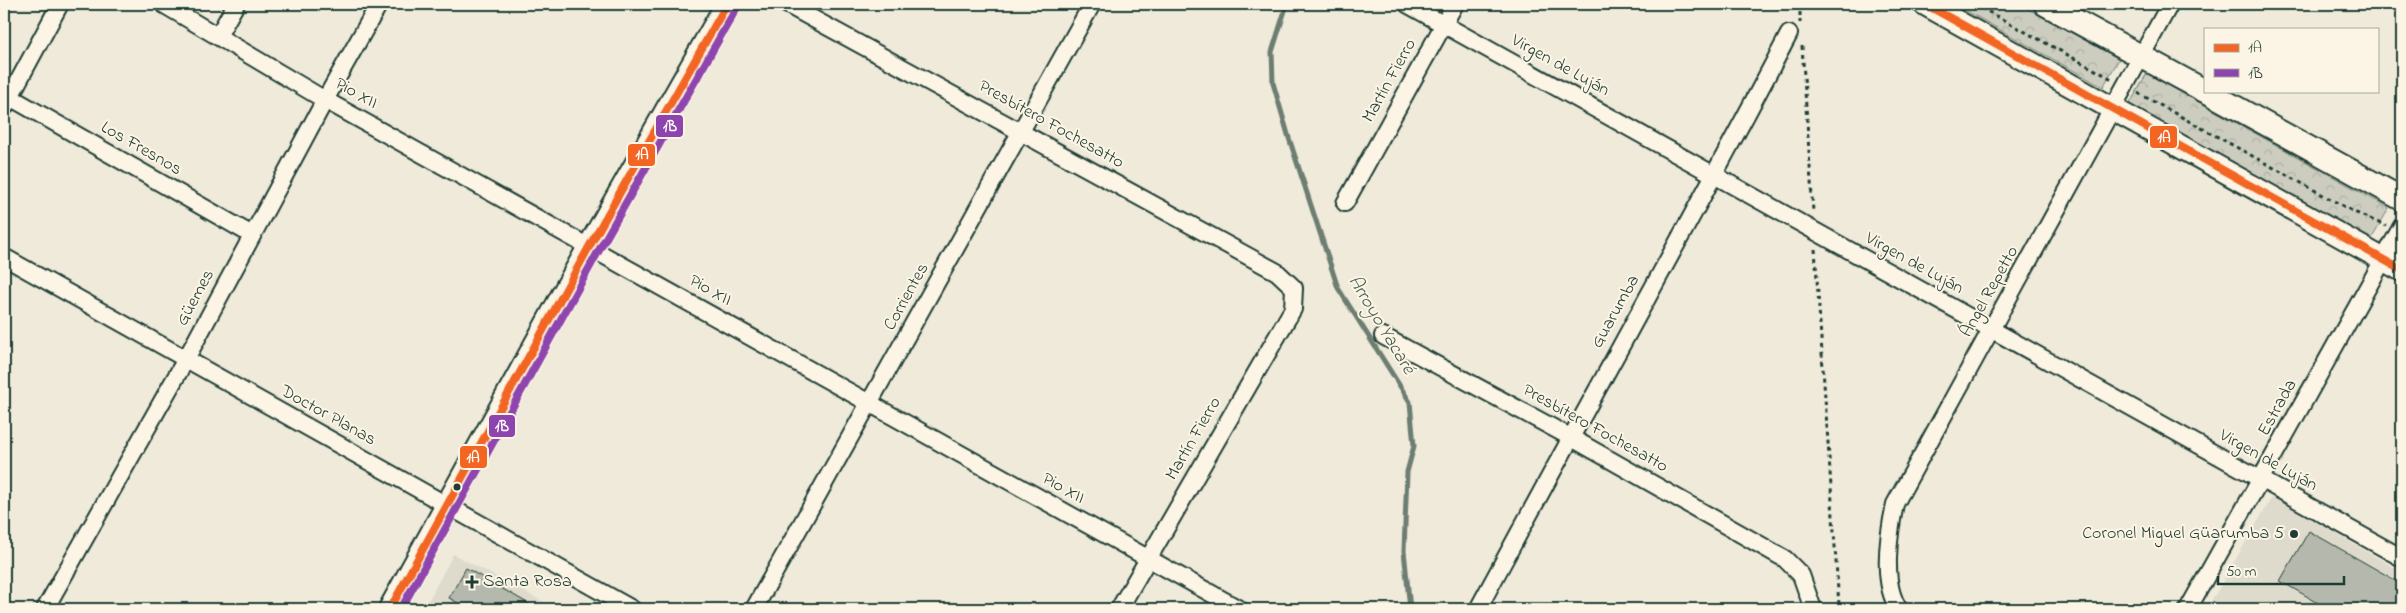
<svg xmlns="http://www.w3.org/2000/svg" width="2406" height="613" font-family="'Indie Flower',sans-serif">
  <defs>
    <pattern id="park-crowns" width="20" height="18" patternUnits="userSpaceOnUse" patternTransform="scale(1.25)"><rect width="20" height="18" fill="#cccdbf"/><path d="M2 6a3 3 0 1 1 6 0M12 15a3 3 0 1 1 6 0" fill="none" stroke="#afb1a5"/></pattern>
  </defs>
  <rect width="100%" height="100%" fill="#efeada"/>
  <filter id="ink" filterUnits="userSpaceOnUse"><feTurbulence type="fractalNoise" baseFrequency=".02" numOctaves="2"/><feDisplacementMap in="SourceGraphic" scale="10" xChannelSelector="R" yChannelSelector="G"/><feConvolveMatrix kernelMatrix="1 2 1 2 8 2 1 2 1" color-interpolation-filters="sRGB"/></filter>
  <g filter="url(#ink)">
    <!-- built -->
    <g fill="#dedbcc">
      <path d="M2272 497 2402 572V609H2207Z"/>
      <path d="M453 554 557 609H424Z"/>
    </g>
    <!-- park -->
    <g fill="url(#park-crowns)" stroke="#76857a">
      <path d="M1954 4H2019L2119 59 2103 87Z"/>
      <path d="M2147 73 2389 208 2371 240 2129 105Z"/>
    </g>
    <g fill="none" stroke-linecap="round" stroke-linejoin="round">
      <!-- stream -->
      <path stroke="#6c7d71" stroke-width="5" d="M1287 4 1272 52 1273 83 1289 138 1338 288 1410 402 1414 446 1407 472 1404 551 1410 609"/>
    </g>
    <!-- building -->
    <g fill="#b5b9ad" stroke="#1f3d34">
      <path d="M2309 531 2402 584V609H2329L2280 581Z"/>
      <path d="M466 568 538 609H469L449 598Z"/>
    </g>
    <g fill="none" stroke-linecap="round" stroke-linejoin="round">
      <!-- street casing -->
      <g stroke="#1f3d34" stroke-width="20">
        <g id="street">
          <path d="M163 4 325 100 1239 609"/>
          <path d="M786 4 1277 272 1294 288 1293 309 1119 609"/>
          <path d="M1407 4 2402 558"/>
          <path d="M218 36 236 4"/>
          <path d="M10 97 252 235"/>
          <path d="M4 108 60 4"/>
          <path d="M1345 203 1455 4"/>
          <path d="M4 257 632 609"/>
          <path d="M1383 336 1570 437 1785 559 1801 575 1813 609"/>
          <path d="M45 609 186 359 325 100 379 4"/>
          <path d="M754 609 1092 4"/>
          <path d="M1478 609C1581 417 1688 227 1789 34"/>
          <path d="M1899 609C1881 584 1889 532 1895 504L2170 4"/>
          <path d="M2188 609 2402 226"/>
        </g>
      </g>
      <!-- secondary casing -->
      <g stroke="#1f3d34" stroke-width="26">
        <g id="secondary">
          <path d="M1925 4 2402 270"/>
          <path d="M2045 4 2205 91"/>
          <path d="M2206 91 2402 199"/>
          <path d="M390 609 589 247 727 4"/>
        </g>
      </g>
      <!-- path -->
      <g stroke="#1f3d34" stroke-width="3" stroke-dasharray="4 4" stroke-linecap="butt">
        <path d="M1800 4V23"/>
        <path d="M1974 4 2112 79"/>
        <path d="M1802 46 1813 212"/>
        <path d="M2138 93 2354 212 2386 226"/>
        <path d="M1815 249 1839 606 1838 609"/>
      </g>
      <!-- street -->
      <use href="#street" stroke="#fcf5e5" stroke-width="16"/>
      <!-- secondary -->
      <use href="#secondary" stroke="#fcf5e5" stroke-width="22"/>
      <!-- bus-1 casing -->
      <g stroke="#fcf5e5" stroke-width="11">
        <g id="bus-1">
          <path d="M1925 4 2402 270"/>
          <path d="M390 609 589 247 727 4"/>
        </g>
      </g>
      <!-- bus-2 casing -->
      <g stroke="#fcf5e5" stroke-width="11">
        <path id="bus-2" d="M401 609 598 252 736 9"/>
      </g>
      <!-- bus-1 -->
      <use href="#bus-1" stroke="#f26522" stroke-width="8"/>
      <!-- bus-2 -->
      <use href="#bus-2" stroke="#8e44ad" stroke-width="8"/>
    </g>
  </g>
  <!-- markers -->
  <g fill="#1f3d34" stroke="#fcf5e5" stroke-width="2">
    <circle cx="457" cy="487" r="4.5"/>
    <circle cx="2294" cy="534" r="5"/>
    <path d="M469.5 574.5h5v5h5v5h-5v5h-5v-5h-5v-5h5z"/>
  </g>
  <g text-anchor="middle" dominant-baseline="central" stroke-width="4" stroke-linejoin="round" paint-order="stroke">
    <!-- street labels -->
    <g font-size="18" fill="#1f3d34" stroke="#fcf5e5">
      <text transform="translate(1560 66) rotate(29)">Virgen de Luján</text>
      <text transform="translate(1390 81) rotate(-61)">Martín Fierro</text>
      <text transform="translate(356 94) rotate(29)">Pio XII</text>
      <text transform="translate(1051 125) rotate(29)">Presbítero Fochesatto</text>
      <text transform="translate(141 149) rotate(30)">Los Fresnos</text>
      <text transform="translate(1914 264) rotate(29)">Virgen de Luján</text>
      <text transform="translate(710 291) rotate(29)">Pio XII</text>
      <text transform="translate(1990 292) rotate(-61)">Ángel Repetto</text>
      <text transform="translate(907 297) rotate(-61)">Corrientes</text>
      <text transform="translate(196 298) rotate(-62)">Güemes</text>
      <text transform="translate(1616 312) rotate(-61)">Guarumba</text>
      <text transform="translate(2278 408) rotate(-61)">Estrada</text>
      <text transform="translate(328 416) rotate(29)">Doctor Planas</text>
      <text transform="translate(1595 429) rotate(29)">Presbítero Fochesatto</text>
      <text transform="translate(1194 439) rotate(-60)">Martín Fierro</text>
      <text transform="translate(2268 461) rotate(29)">Virgen de Luján</text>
      <text transform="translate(1063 489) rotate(29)">Pio XII</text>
    </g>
    <!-- poi labels -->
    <g font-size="18" fill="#1f3d34" stroke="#fcf5e5" text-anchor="end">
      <text x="2284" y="534">Coronel Miguel Güarumba 5</text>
      <text x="483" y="582" text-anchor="start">Santa Rosa</text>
    </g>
    <!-- water labels -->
    <g font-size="19" font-style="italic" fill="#455d53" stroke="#fcf5e5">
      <text transform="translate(1381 325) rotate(59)">Arroyo Yacaré</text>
    </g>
  </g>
  <g stroke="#fcf5e5" stroke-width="2">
    <rect x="655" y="114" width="29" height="24" rx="5" fill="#8e44ad"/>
    <rect x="2149" y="125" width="29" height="24" rx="5" fill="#f26522"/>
    <rect x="627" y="143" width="29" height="24" rx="5" fill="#f26522"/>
    <rect x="488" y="414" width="28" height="24" rx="5" fill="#8e44ad"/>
    <rect x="459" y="445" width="29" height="24" rx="5" fill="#f26522"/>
  </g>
  <g font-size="14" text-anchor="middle" font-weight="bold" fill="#fff">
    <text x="670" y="131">1B</text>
    <text x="2164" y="142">1A</text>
    <text x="642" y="159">1A</text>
    <text x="502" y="431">1B</text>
    <text x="473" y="462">1A</text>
  </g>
  <!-- margin -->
  <rect width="2406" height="613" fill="none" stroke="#fcf5e5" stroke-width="20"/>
  <rect x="10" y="10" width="2386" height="593" fill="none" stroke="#1f3d34" stroke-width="2" filter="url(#ink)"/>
  <!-- legend -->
  <rect x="2204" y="28" width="175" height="65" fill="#fcf5e5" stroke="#a4ab9e"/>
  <rect x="2214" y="44" width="25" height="8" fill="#f26522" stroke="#a4ab9e"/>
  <text x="2248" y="52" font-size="15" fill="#1f3d34">1A</text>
  <rect x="2214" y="69" width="25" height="8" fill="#8e44ad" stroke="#a4ab9e"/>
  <text x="2248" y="78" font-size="15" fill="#1f3d34">1B</text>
  <!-- scale -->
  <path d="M2218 576v8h126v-8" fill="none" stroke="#1f3d34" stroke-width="2.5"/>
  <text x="2226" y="576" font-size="15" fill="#1f3d34" stroke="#fcf5e5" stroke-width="4" paint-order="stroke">50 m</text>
</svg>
